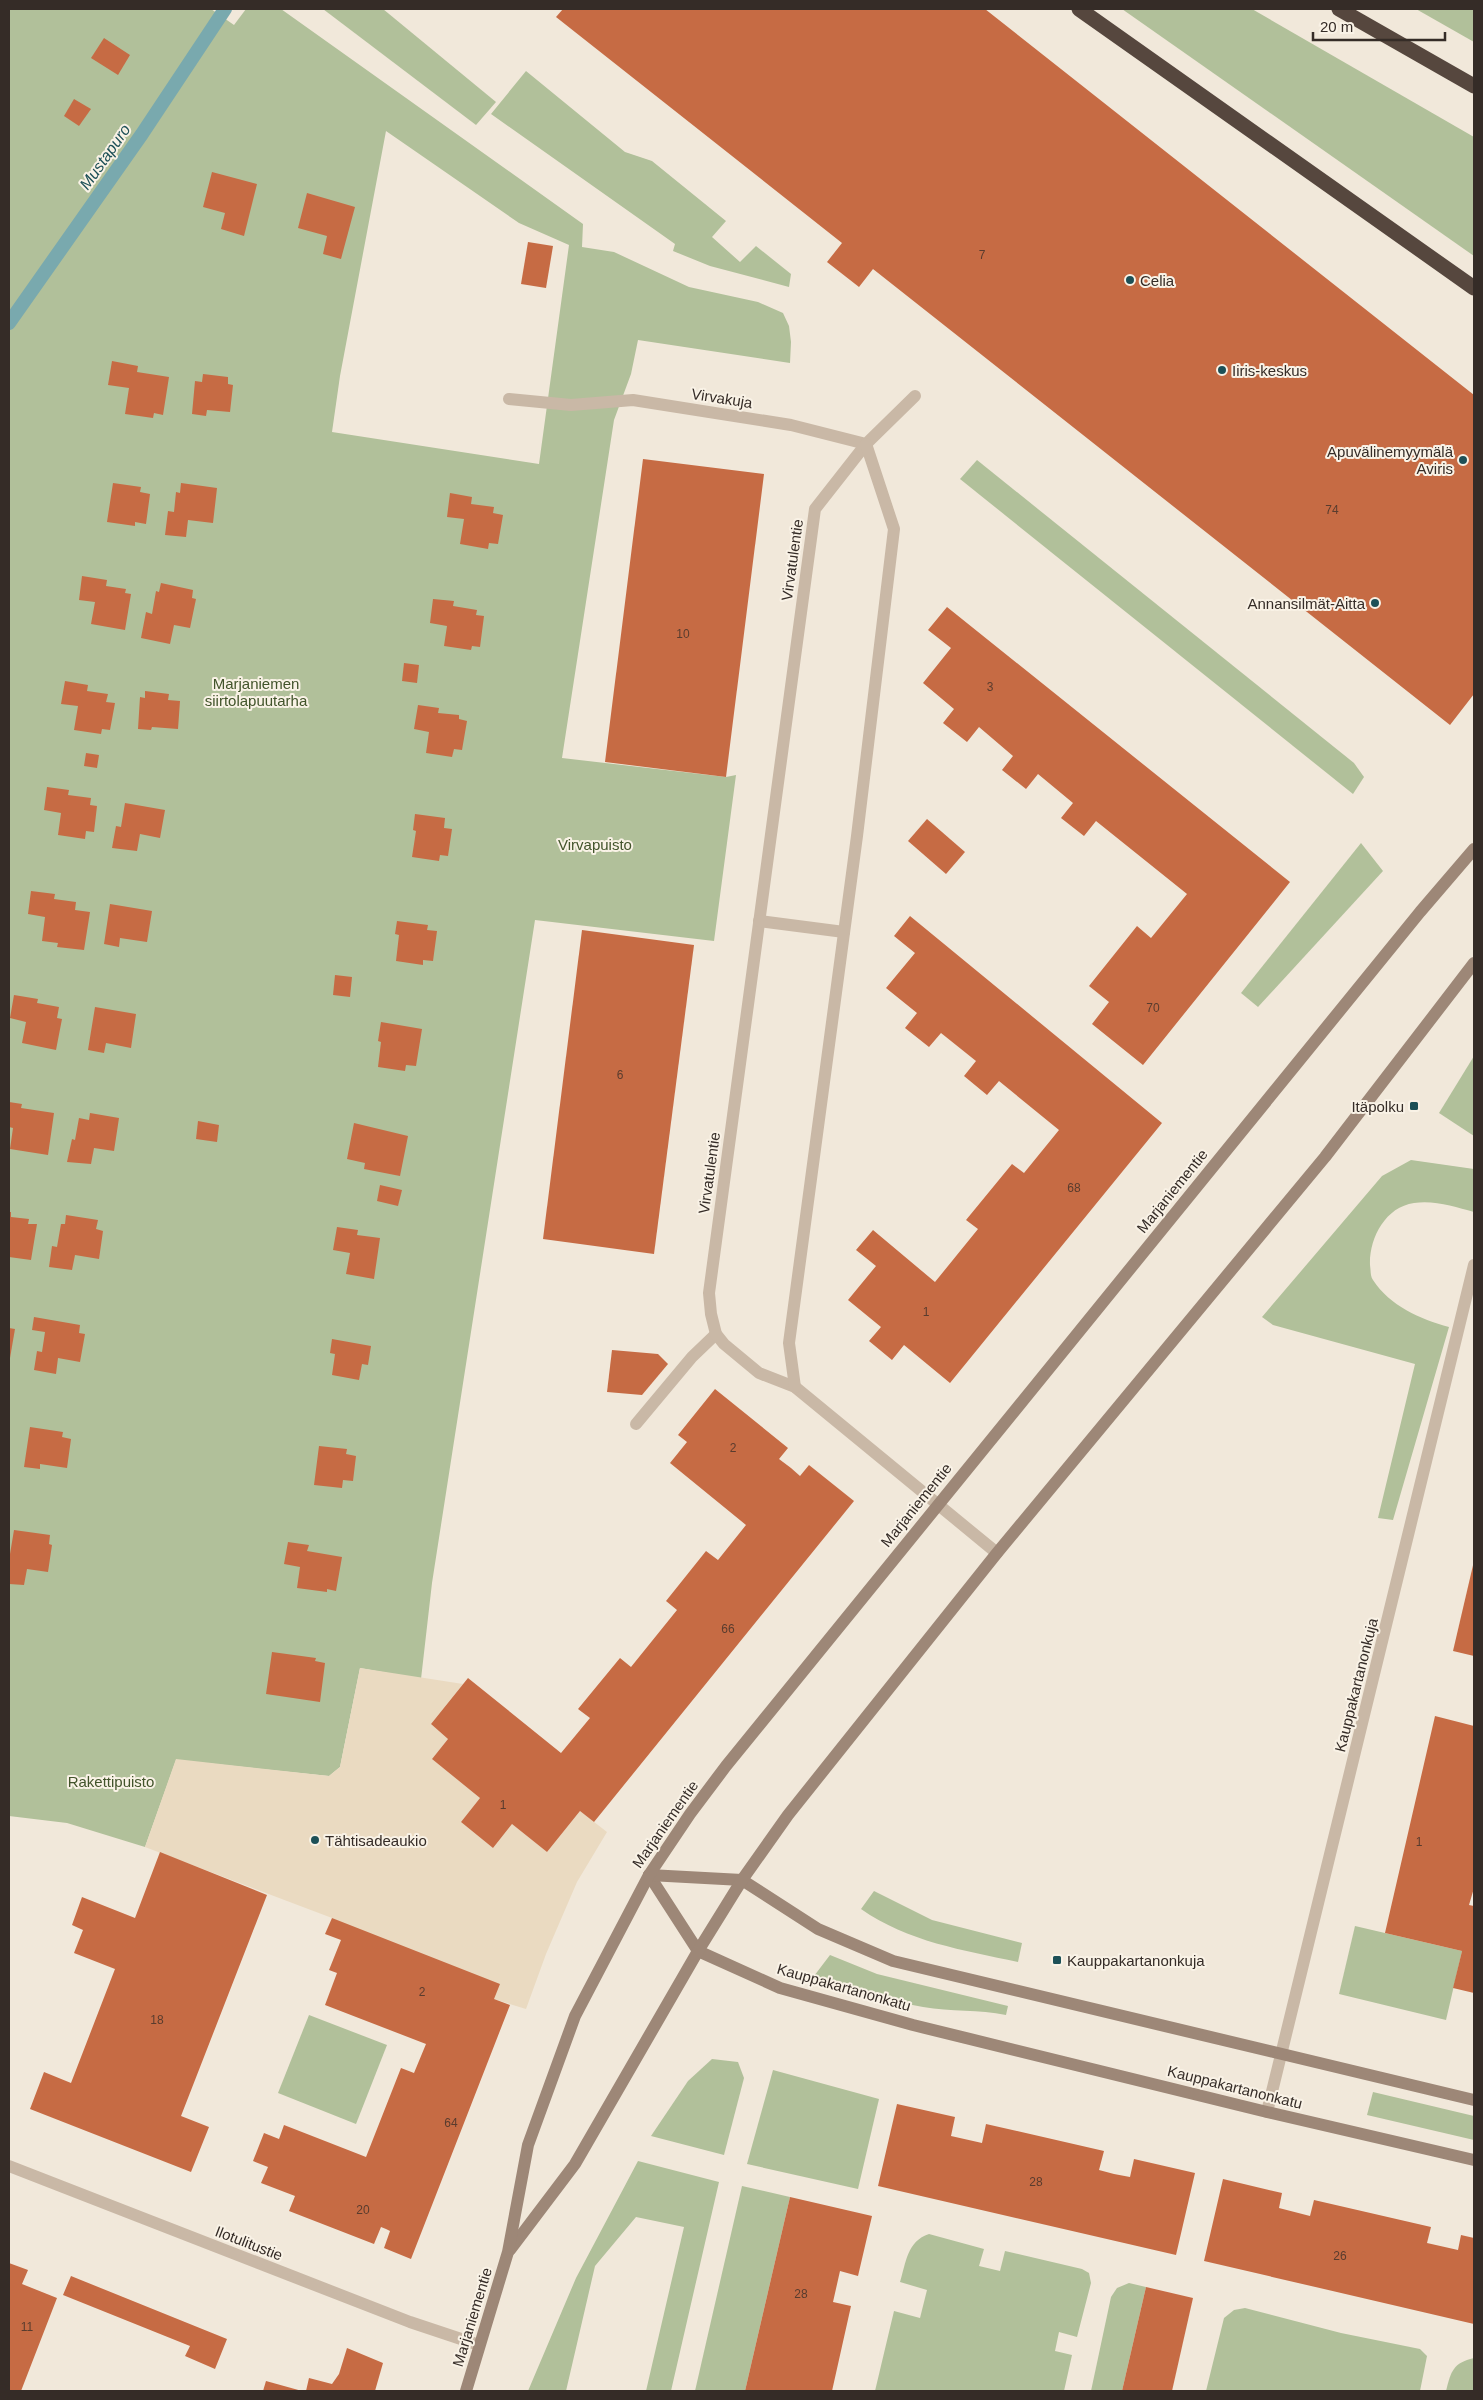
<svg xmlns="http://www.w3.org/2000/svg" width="1483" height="2400" font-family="Helvetica,sans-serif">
  <rect width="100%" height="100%" fill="#f1e8da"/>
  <!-- green -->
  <g fill="#b1c09a" fill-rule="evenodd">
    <path d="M9 9H211L234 25 246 9H281L583 224 582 247 614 252 689 287 758 302 783 313 789 326 791 342 790 363 638 340 631 374 614 420 562 758 726 777 736 775 714 941 535 920 432 1583 421 1679 360 1668 340 1767 329 1776 176 1760 145 1847 67 1823 9 1816ZM386 131 519 223 569 245 539 464 332 432 340 376Z"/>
    <path d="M323 9H383L496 102 476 125Z"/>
    <path d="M1122 9H1252L1474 137V256Z"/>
    <path d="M1416 9H1474V42Z"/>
    <path d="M526 71 625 152 652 161 726 221 712 237 740 262 756 246 791 274 789 287 710 266 673 251 675 244 491 114Z"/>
    <path d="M977 460 1354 763 1364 777 1353 794 960 479Z"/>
    <path d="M1361 843 1383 871 1258 1007 1241 993Z"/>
    <path d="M1474 1056V1136L1439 1113Z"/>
    <path d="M1411 1160 1474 1169V1212C1455 1207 1435 1200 1414 1203 1385 1207 1369 1239 1370 1265 1371 1271 1370 1276 1373 1280 1390 1306 1420 1319 1449 1327L1393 1520 1378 1518 1415 1364 1273 1325 1262 1317 1382 1176Z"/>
    <path d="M874 1891 932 1920 1022 1943 1018 1962C963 1950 908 1942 861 1909Z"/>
    <path d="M1355 1926 1462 1951 1446 2020 1339 1994Z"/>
    <path d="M830 1955 877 1974 1008 2006 1006 2015C979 2009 951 2012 923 2007 885 2000 848 1990 811 1980Z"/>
    <path d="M309 2015 387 2045 356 2124 278 2093Z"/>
    <path d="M712 2059 738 2062 744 2078 724 2155 651 2136 688 2081Z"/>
    <path d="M773 2070 879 2099 858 2189 747 2164Z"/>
    <path d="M1373 2092 1474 2116V2140L1367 2115Z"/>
    <path d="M638 2161 719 2182 671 2391H646L684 2227 636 2217 595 2266 566 2391H528L576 2278Z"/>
    <path d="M742 2186 790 2197 745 2391H695Z"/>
    <path d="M929 2234 984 2249 979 2266 1000 2271 1005 2251 1082 2269 1089 2273 1091 2283 1077 2337 1059 2332 1055 2351 1072 2355 1064 2391H875L894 2311 920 2318 927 2290 900 2282C906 2263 907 2241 929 2234Z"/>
    <path d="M1129 2283 1146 2287 1122 2391H1091L1111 2297 1117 2288Z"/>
    <path d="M1245 2308 1341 2333 1420 2349 1427 2356 1420 2391H1206L1224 2318 1234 2310Z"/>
    <path d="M1474 2358V2391H1446C1451 2371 1453 2363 1474 2358Z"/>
  </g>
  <!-- plaza -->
  <path fill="#eadac1" d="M360 1668 463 1684 431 1724 448 1739 432 1759 480 1798 461 1822 493 1848 512 1824 547 1852 580 1811 607 1832 577 1882 546 1954 526 2009 494 1999 332 1918 145 1847 176 1759 329 1776 340 1767Z"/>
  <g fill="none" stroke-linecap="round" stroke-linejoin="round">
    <!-- stream -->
    <path stroke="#79a9ae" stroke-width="14" d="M9 323 142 134 225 9"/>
  </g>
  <!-- building -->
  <g fill="#c66b44">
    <path d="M563 9H985L1474 395V694L1450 725 873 269 859 287 827 262 842 243 556 17Z"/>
    <path d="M104 38 130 55 118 75 91 58Z"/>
    <path d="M74 99 91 109 79 126 64 116Z"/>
    <path d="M212 172 257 184 244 236 221 229 225 213 203 207Z"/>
    <path d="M307 193 355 207 341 259 323 254 327 236 298 228Z"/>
    <path d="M528 242 553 246 546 288 521 284Z"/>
    <path d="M112 361 138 366 137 372 169 377 163 415 154 413 153 418 125 414 129 388 108 385Z"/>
    <path d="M203 374 228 377V384L233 385 230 412 207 410 206 416 192 414 195 381 202 382Z"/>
    <path d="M643 459 764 474 726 777 605 762Z"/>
    <path d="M113 483 141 487 140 492 150 494 146 524 135 522V526L107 522Z"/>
    <path d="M181 483 217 488 213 523 188 520 186 537 165 535 168 511 174 512 176 492 180 493Z"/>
    <path d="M450 493 472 497 471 504 494 507 493 513 503 515 498 544 489 543 488 549 460 544 464 519 447 517Z"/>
    <path d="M82 576 107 580 106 586 126 589 125 593 131 594 125 630 91 624 95 602 79 600Z"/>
    <path d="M161 583 193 590 192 598 196 599 190 628 174 625 170 644 141 638 146 612 152 614 156 591 159 592Z"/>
    <path d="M433 599 454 601 453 606 477 610 476 615 484 616 480 647 472 646 471 650 444 646 447 626 430 623Z"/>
    <path d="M947 607 1290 882 1143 1065 1092 1024 1109 1002 1089 986 1137 926 1151 938 1187 894 1096 821 1084 836 1061 818 1073 803 1038 774 1026 789 1002 770 1013 756 979 727 967 742 943 723 954 709 923 683 951 648 928 630Z"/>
    <path d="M404 663 419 665 417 683 402 681Z"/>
    <path d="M65 681 88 685 87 691 108 694 106 702 115 703 110 730 102 729 101 734 74 730 78 706 61 704Z"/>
    <path d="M145 691 169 694 168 700 180 701 178 729 152 727 151 730 138 729 140 697 145 698Z"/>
    <path d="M418 705 439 708 438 713 459 715V719L467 721 462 750 454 749 452 757 426 753 429 732 414 729Z"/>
    <path d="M86 753 99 755 97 768 84 766Z"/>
    <path d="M47 787 69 790 68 795 91 798 90 805 97 806 94 832 86 831 85 839 58 835 61 813 44 810Z"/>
    <path d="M125 803 165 810 160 838 140 834 137 851 112 848 116 826 121 827Z"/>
    <path d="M415 814 445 818 444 828 452 829 448 856 440 855 439 861 412 857 416 831 413 830Z"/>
    <path d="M927 819 965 852 946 874 908 841Z"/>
    <path d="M31 891 55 894 54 899 76 902 75 910 90 912 84 950 57 947 58 943 42 941 45 917 28 914Z"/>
    <path d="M110 904 152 911 147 942 120 938 119 947 104 944Z"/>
    <path d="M910 916 1162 1123 950 1383 904 1345 892 1360 869 1341 881 1327 848 1300 876 1266 856 1250 873 1230 935 1282 978 1229 966 1220 1012 1164 1024 1173 1059 1130 999 1081 987 1095 964 1076 976 1061 941 1033 929 1047 905 1028 917 1013 886 988 915 953 894 936Z"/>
    <path d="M397 921 428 925 427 930 437 931 433 961 423 960V965L396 961 399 935 395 934Z"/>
    <path d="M582 930 694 945 654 1254 543 1239Z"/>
    <path d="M335 975 352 977 350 997 333 995Z"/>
    <path d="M14 995 38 999 37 1003 59 1007 57 1018 62 1019 56 1050 22 1043 26 1022 10 1018Z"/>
    <path d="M95 1007 136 1014 131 1048 106 1043 104 1053 88 1050Z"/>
    <path d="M381 1022 422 1029 416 1066 406 1065 405 1071 378 1067 381 1042 378 1041Z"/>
    <path d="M9 1102 22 1104 21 1108 54 1113 48 1155 10 1149 13 1128 9 1127Z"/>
    <path d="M90 1113 119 1118 114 1151 94 1148 91 1164 67 1162 72 1139 75 1140 79 1118 89 1120Z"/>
    <path d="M198 1121 219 1125 217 1142 196 1139Z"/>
    <path d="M354 1123 408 1136 400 1176 364 1169 365 1163 347 1159Z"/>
    <path d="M380 1185 402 1190 398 1206 377 1201Z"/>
    <path d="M9 1212H11V1217L29 1219 28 1224H37L31 1260 9 1257Z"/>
    <path d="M66 1215 98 1220 96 1229 103 1231 99 1259 75 1255 72 1270 49 1267 52 1246 57 1247 61 1224H65Z"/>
    <path d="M337 1227 358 1230 357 1235 380 1238 374 1279 346 1274 350 1253 333 1250Z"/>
    <path d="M34 1317 80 1325 79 1333 85 1334 80 1362 58 1358 56 1374 34 1370 37 1351 42 1352 45 1332 32 1330Z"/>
    <path d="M9 1328 15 1329 10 1358H9Z"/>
    <path d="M332 1339 371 1346 368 1365 362 1364 359 1380 332 1375 335 1354 330 1353Z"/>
    <path d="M612 1350 658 1354 668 1364 642 1395 607 1392Z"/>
    <path d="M715 1389 788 1448 779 1459 791 1468 800 1476 809 1465 854 1501 594 1822 580 1811 547 1852 512 1824 493 1848 461 1822 480 1798 432 1759 448 1739 431 1724 468 1678 561 1753 590 1718 578 1709 620 1658 631 1667 677 1610 666 1601 706 1551 718 1560 746 1525 670 1463 687 1442 678 1435Z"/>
    <path d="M30 1427 63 1432 62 1437 71 1439 67 1468 40 1464V1469L24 1467Z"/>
    <path d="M319 1446 347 1449 346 1454 356 1456 353 1481 343 1480 342 1488 314 1485Z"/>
    <path d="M14 1530 50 1535 49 1544 52 1545 48 1572 27 1569 24 1585 9 1584V1560Z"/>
    <path d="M288 1542 309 1545 307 1551 342 1557 336 1591 327 1589V1592L297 1588 300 1567 284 1564Z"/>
    <path d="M1474 1561V1656L1453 1651Z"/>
    <path d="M272 1652 316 1658 315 1661 325 1663 320 1702 266 1694Z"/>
    <path d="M1435 1716 1474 1726V1888L1469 1905 1474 1906V1993L1453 1988 1462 1951 1385 1933Z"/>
    <path d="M160 1852 267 1895 181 2116 209 2127 191 2172 30 2109 44 2072 71 2083 115 1969 74 1953 83 1930 72 1925 82 1897 135 1918Z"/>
    <path d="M332 1918 500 1984 494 1999 510 2005 411 2259 384 2248 390 2231 386 2229 381 2227 374 2244 289 2211 295 2196 261 2183 268 2167 253 2161 264 2133 279 2139 284 2125 366 2157 401 2068 414 2073 426 2044 325 2005 337 1973 329 1970 341 1940 325 1934Z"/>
    <path d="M897 2104 955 2117 951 2136 982 2143 986 2124 1104 2151 1099 2170 1114 2174 1130 2177 1134 2159 1195 2173 1176 2255 878 2186Z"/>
    <path d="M1223 2179 1282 2193 1279 2208 1310 2216 1314 2200 1431 2227 1427 2243 1458 2250 1461 2235 1474 2238V2324L1204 2261Z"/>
    <path d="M790 2197 872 2216 858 2276 840 2271 833 2302 851 2306 832 2391H745Z"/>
    <path d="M9 2263 28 2270 22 2284 57 2298 21 2391H9Z"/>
    <path d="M71 2276 227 2339 215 2369 185 2356 190 2346 63 2295Z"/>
    <path d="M1146 2287 1193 2298 1172 2391H1122Z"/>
    <path d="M347 2348 383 2363 375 2391H306L309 2378 332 2384 339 2374Z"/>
    <path d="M266 2381 302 2391H263Z"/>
  </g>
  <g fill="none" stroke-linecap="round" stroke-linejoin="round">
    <!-- lane -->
    <g stroke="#c9b8a6" stroke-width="12">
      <path d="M509 399 571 405 633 400 791 425 866 444 915 396"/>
      <path d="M636 1424 692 1357 716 1334"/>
    </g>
    <!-- street -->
    <g stroke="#c9b8a6" stroke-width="12">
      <path d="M866 444 815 509 709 1293 711 1314 716 1334 724 1344 759 1373 795 1387 997 1553"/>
      <path d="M759 921 844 932"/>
      <path d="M795 1387 789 1343 857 836 894 529 866 444"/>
      <path d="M1267 2112 1474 1265"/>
      <path d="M9 2166 410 2322 479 2345"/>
    </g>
    <!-- secondary -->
    <g stroke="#9d8777" stroke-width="12">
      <path d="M649 1875 698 1951 780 1988 913 2025 1267 2112 1474 2160"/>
      <path d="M649 1875 742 1880 818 1929 893 1961 1474 2100"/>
      <path d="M510 2250 575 2164 698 1951 742 1880 788 1815 997 1553 1325 1157 1474 963"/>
      <path d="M466 2391 508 2252 528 2145 575 2016 649 1875 690 1814 726 1766 1420 912 1474 849"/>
    </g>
    <!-- highway -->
    <g stroke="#56473e" stroke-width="15">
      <path d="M1079 9 1474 288"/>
      <path d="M1339 9 1474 86"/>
    </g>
  </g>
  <!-- markers -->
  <g fill="#1d5057" stroke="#f9f2e6" stroke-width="2">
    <circle cx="1130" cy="280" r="5"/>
    <circle cx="1222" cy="370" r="5"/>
    <circle cx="1463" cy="460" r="5"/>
    <circle cx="1375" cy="603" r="5"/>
    <rect x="1409" y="1101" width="10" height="10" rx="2.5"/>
    <circle cx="315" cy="1840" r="5"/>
    <rect x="1052" y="1955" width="10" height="10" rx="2.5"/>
  </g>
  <g text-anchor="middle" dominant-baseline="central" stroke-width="4" stroke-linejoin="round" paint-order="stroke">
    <!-- number labels -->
    <g font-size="12" fill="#593c2e">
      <text x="982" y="255">7</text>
      <text x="1332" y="510">74</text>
      <text x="683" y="634">10</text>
      <text x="990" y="687">3</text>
      <text x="1153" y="1008">70</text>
      <text x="620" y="1075">6</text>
      <text x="1074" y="1188">68</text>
      <text x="926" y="1312">1</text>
      <text x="733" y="1448">2</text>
      <text x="728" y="1629">66</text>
      <text x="503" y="1805">1</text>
      <text x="1419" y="1842">1</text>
      <text x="422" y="1992">2</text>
      <text x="157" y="2020">18</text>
      <text x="451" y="2123">64</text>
      <text x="1036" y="2182">28</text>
      <text x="363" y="2210">20</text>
      <text x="1340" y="2256">26</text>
      <text x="801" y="2294">28</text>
      <text x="27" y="2327">11</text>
    </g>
    <!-- poi labels -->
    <g font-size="15" fill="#352c27" stroke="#f9f2e6" text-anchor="start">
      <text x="1140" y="280">Celia</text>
      <text x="1232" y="370">Iiris-keskus</text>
      <text x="1453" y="451" text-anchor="end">Apuvälinemyymälä<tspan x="1453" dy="17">Aviris</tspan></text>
      <text x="1365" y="603" text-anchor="end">Annansilmät-Aitta</text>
      <text x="1404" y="1106" text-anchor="end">Itäpolku</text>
      <text x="325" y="1840">Tähtisadeaukio</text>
      <text x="1067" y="1960">Kauppakartanonkuja</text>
    </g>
    <!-- street labels -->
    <g font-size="15" fill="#352c27" stroke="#f9f2e6">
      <text transform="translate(722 398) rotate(9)">Virvakuja</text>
      <text transform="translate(792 560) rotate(-82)">Virvatulentie</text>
      <text transform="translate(709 1173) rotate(-82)">Virvatulentie</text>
      <text transform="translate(1172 1191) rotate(-51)">Marjaniementie</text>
      <text transform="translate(916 1505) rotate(-51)">Marjaniementie</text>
      <text transform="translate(1356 1685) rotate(-76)">Kauppakartanonkuja</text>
      <text transform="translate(665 1824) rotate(-55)">Marjaniementie</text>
      <text transform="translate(844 1987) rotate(16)">Kauppakartanonkatu</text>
      <text transform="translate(1235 2087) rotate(14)">Kauppakartanonkatu</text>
      <text transform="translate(249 2243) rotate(21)">Ilotulitustie</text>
      <text transform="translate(472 2317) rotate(-73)">Marjaniementie</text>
    </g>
    <!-- park labels -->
    <g font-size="15" fill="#42542b" stroke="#f9f2e6">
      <text x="256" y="683">Marjaniemen<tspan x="256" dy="17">siirtolapuutarha</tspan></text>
      <text x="595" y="844">Virvapuisto</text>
      <text x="111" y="1781">Rakettipuisto</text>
    </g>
    <!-- water labels -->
    <g font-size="16" font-style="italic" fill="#1d5057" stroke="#f9f2e6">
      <text transform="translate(105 157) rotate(-55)">Mustapuro</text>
    </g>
  </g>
  <!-- border -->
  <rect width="1483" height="2400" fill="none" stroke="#352c27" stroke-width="20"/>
  <!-- scale -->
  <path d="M1313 32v8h132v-8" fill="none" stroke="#352c27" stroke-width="2.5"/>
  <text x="1320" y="32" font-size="15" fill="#352c27" stroke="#f9f2e6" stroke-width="4" paint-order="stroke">20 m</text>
</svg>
